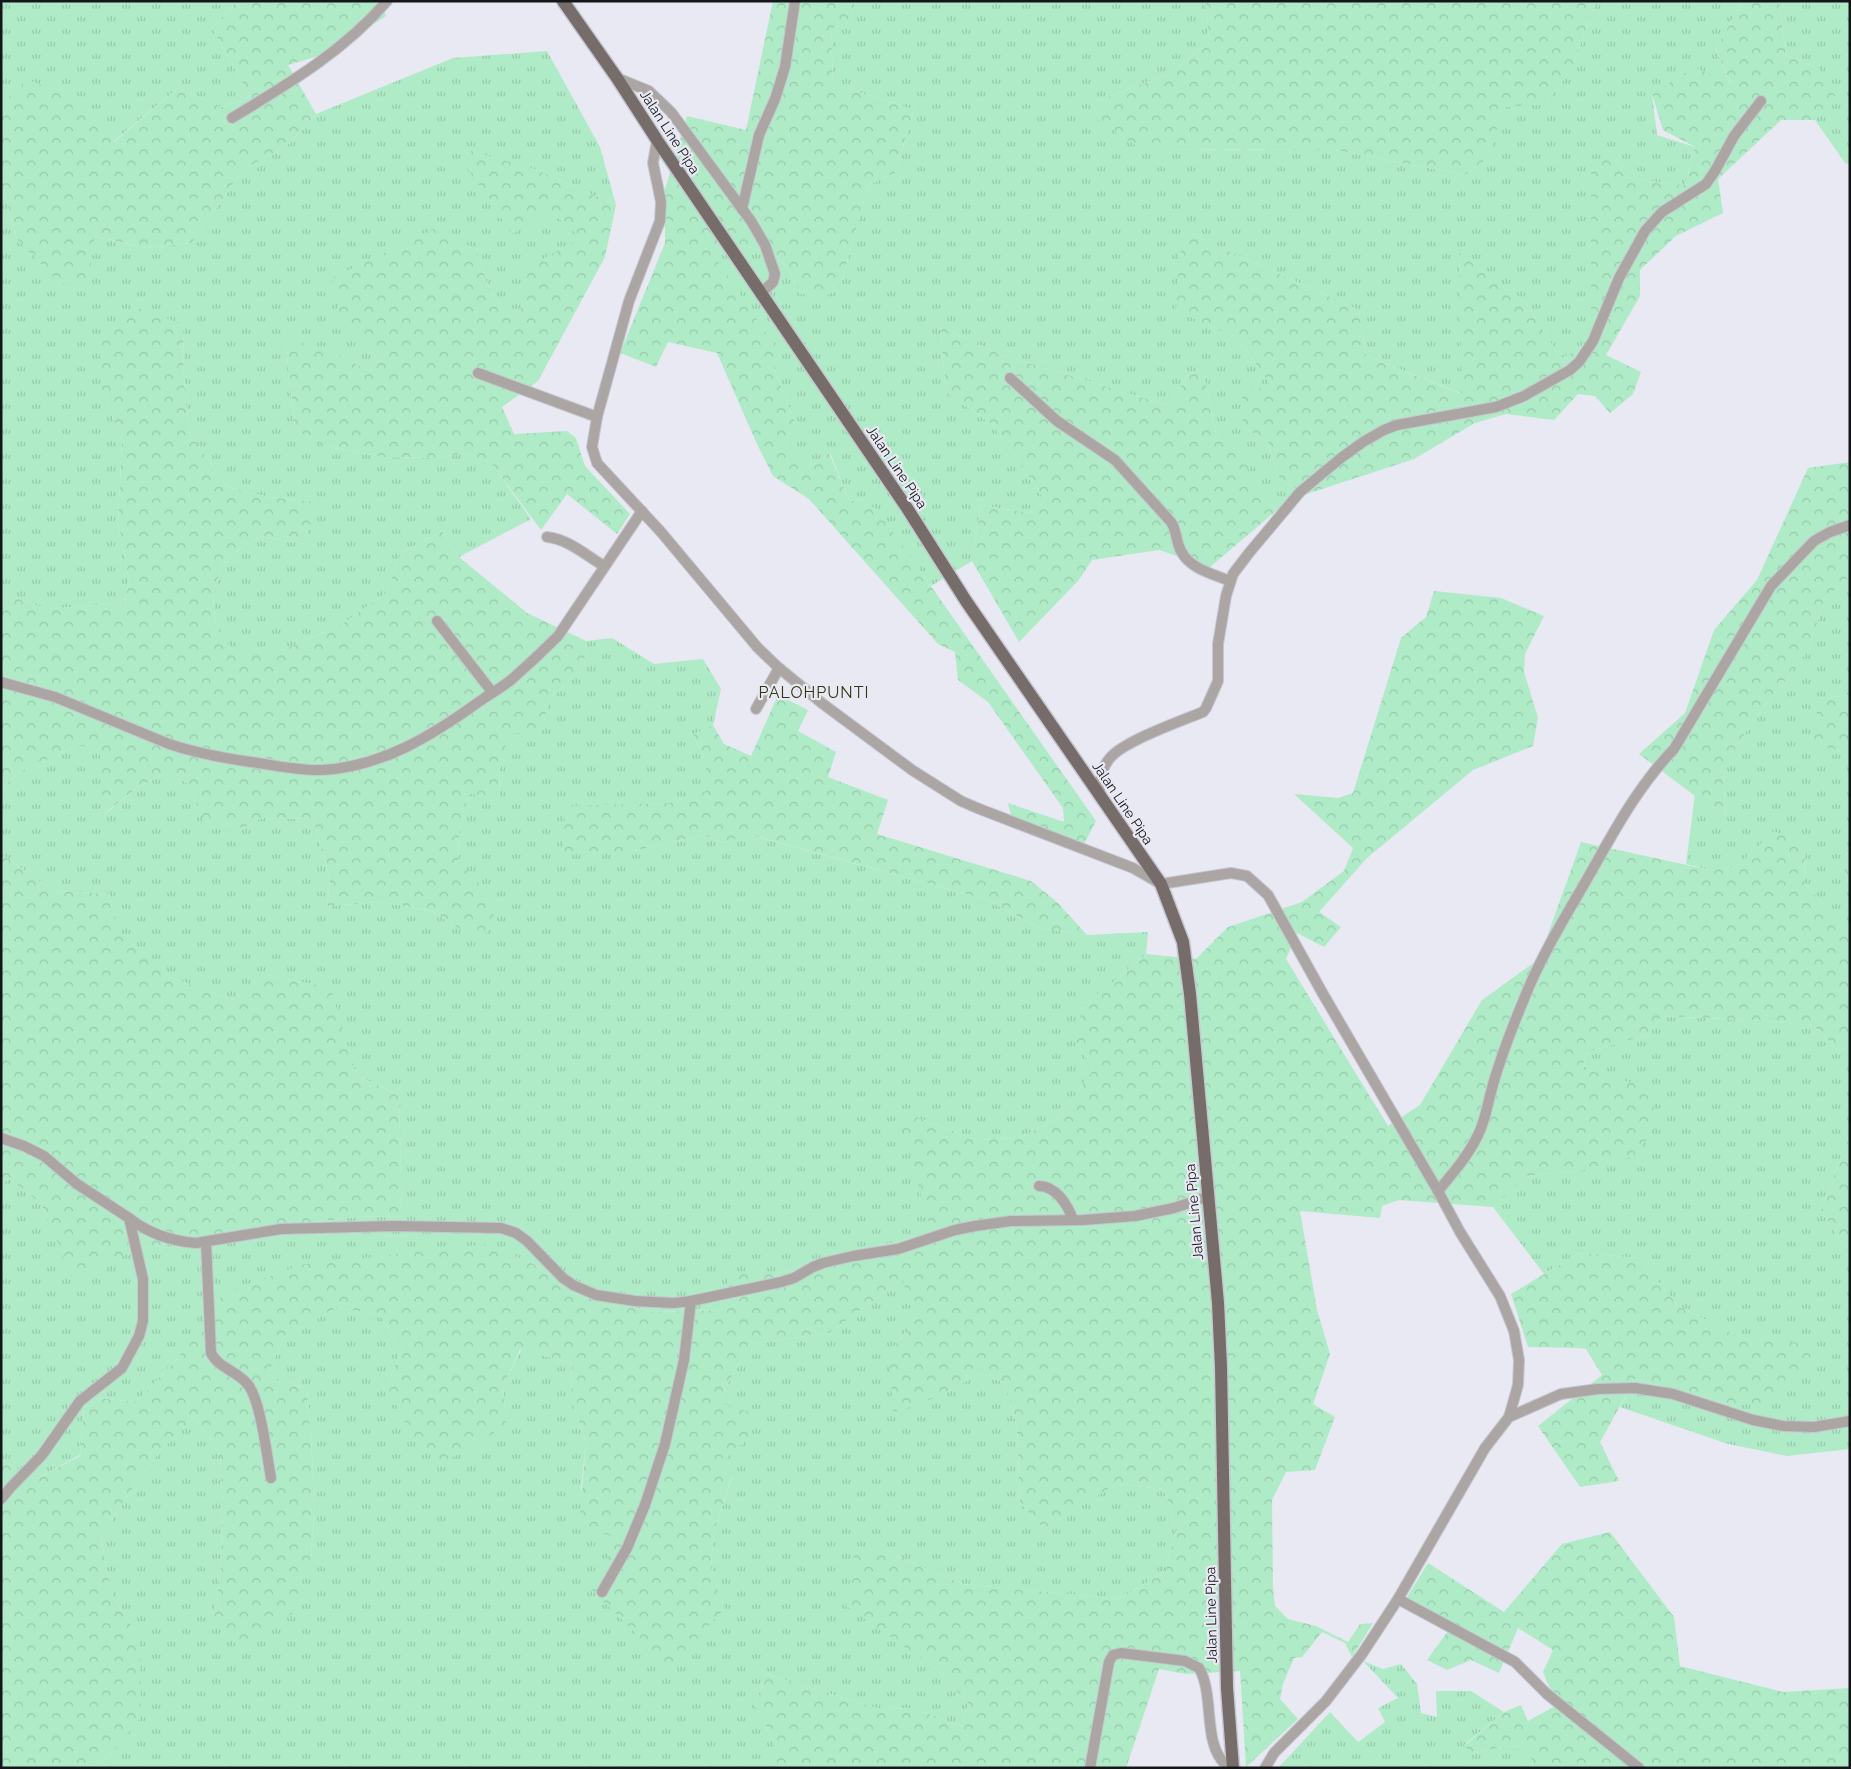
<svg xmlns="http://www.w3.org/2000/svg" width="1851" height="1769" font-family="Raleway,sans-serif">
  <defs>
    <pattern id="grass-tufts" width="24" height="20" patternUnits="userSpaceOnUse" patternTransform="scale(1.25)"><rect width="24" height="20" fill="#afebc7"/><path d="M3 7l-1-3M5 7V3M7 7l1-3M15 17l-1-3M17 17v-4M19 17l1-3" fill="none" stroke="#96c9aa"/></pattern>
    <pattern id="forest-crowns" width="20" height="18" patternUnits="userSpaceOnUse" patternTransform="scale(1.25)"><rect width="20" height="18" fill="#afebc7"/><path d="M2 6a3 3 0 1 1 6 0M12 15a3 3 0 1 1 6 0" fill="none" stroke="#96c9aa"/></pattern>
  </defs>
  <rect width="100%" height="100%" fill="#e8e9f3"/>
  <!-- grass -->
  <g fill="url(#grass-tufts)">
    <path d="M1 1H237L212 28 251 97 222 107 178 88 113 142 86 106 2 104 1 133Z"/>
    <path d="M855 1H1206L1209 43 1170 73 1103 99 1141 149 1335 150 1465 175 1487 159 1505 106 1545 104 1571 70 1596 1H1742L1716 49 1731 85 1652 95 1657 135 1695 147 1685 185 1640 180 1610 155 1591 340 1561 359 1526 303 1459 254 1463 394 1366 356 1359 310 1191 234 1176 310 1238 338 1272 387 1243 427 1268 442 1280 480 1307 494 1277 510 1248 484V457L1217 438 1203 371 1187 376 1170 406 999 354 940 326 946 392 993 425 1045 500 1030 513 981 505 972 561 931 586 876 509 849 500 830 453 809 468 785 441 796 425 774 368 712 254 747 246 778 257 789 271 801 294 840 288 868 185 895 173 914 110 833 84 831 29 851 21Z"/>
    <path d="M1772 1H1850V165L1845 163 1815 120 1837 92 1818 68 1786 56 1779 3Z"/>
    <path d="M547 51 600 147 616 205 535 169 551 212 582 238 527 303 509 316 487 284 476 249 339 315 379 360 369 371 333 352 285 339 295 426 323 446 383 457 436 458 465 453 491 463 531 519 459 557 442 531 401 553 386 593 338 627 281 650H232L215 627 213 592 226 558 261 536 305 544 315 502 269 497 227 487 191 435 186 404 184 380 183 324 101 388 122 440 118 521 129 580 125 603 47 609 1 593V182L17 239 94 236 146 248 192 243 242 171 290 143 316 114 453 58Z"/>
    <path d="M1850 577V695L1819 699 1813 745 1840 751 1850 760V845L1842 863 1850 888V936L1805 883 1804 845 1738 866 1710 870 1686 864 1695 794 1726 818 1723 769 1747 730 1807 652 1826 597Z"/>
    <path d="M612 638 654 664 703 659 721 689 713 725 693 735 706 761 707 791 669 803 566 807 634 851 704 835 722 843 751 835 988 900 1039 928 1087 935 1148 932 1146 954 1117 979 1076 1042 1094 1069 1059 1117 1020 1138 976 1140 914 1116 932 1234 837 1255 777 1273H731L721 1310 650 1312 602 1298 566 1293 538 1266 487 1245 420 1253 177 1359 136 1402 85 1397 80 1455 36 1479 1 1460V1186L9 1178 42 1205 71 1275 142 1248 262 1229 356 1217 402 1216 399 1095 356 1075 330 988 268 975 233 1000 170 977 117 932 109 894 54 891 7 858 1 856V789L21 771 82 744 101 749 104 815 138 787 167 773 187 783 204 821 243 828 262 818 313 819 330 878 327 906 382 902 432 911 458 928 487 891 458 862 459 833 469 793 499 800 500 769 509 733 541 730 551 697 584 666 586 641Z"/>
    <path d="M1662 1016 1768 1021 1814 1026 1839 1051 1850 1045V1123L1847 1142 1821 1210 1840 1240 1850 1248V1449L1787 1456 1728 1444 1620 1407 1635 1379 1733 1405 1810 1345 1742 1338 1678 1306 1639 1258 1579 1253 1544 1274 1493 1207 1527 1176 1584 1170 1582 1069 1587 1052 1647 1035Z"/>
    <path d="M903 1278 916 1320 889 1352 942 1395 980 1373 1005 1383 1017 1427 1020 1503 1044 1529 1116 1484 1164 1489 1177 1529 1164 1572 1120 1599 962 1584 886 1552 847 1606 934 1667 968 1703 962 1727 914 1708 880 1709 766 1674 755 1705 774 1742V1768H90L114 1751 140 1639 112 1595 101 1538 127 1496 160 1451 195 1417 220 1455 223 1510 220 1577 214 1617 292 1613 311 1558 315 1496 307 1389 268 1375 283 1338 336 1308 379 1314 401 1350 387 1387 506 1424 503 1386 521 1350 572 1363 571 1399 586 1442 581 1490 617 1538 724 1609 711 1568 714 1531 732 1477 719 1466 718 1402 749 1344 829 1333Z"/>
    <path d="M1363 1661 1383 1669 1401 1664 1417 1684 1421 1713 1437 1717 1436 1691H1471L1504 1712 1464 1745 1472 1754C1492 1748 1510 1744 1531 1748L1533 1768H1278L1330 1712 1358 1742 1385 1722 1378 1708 1398 1698Z"/>
  </g>
  <!-- forest -->
  <g fill="url(#forest-crowns)">
    <path d="M237 1H380L386 16 332 52 288 65 316 114 290 143 242 171 192 243 146 248 95 236 87 288 58 282 17 239 1 182 2 104 27 79 86 106 114 142 178 88 222 107 251 97 212 28Z"/>
    <path d="M773 1H855L851 21 831 29 833 84 914 110 895 173 868 185 840 288 826 296 801 294 789 271 778 257 747 246 713 254 780 354 774 368 796 425 786 441 809 468 829 453 849 500 876 508 1096 821 1083 846 1011 815 1008 803 1064 822 1063 808 988 702 958 680 955 652 938 644 809 499 773 476 757 444 717 353 668 342 656 367 620 353 665 243V189L687 116 746 130Z"/>
    <path d="M1206 1H1596L1571 70 1545 104 1505 107 1487 159 1465 175 1335 150 1141 149 1093 117 1103 99 1170 73 1209 43Z"/>
    <path d="M1742 1H1772L1779 3 1786 56 1818 68 1838 92 1815 120H1781L1718 179 1723 213 1676 236 1640 270V296L1606 355 1641 372 1633 394 1610 413 1595 396 1578 394 1554 420 1506 414 1475 423 1414 459 1307 494 1280 480 1268 442 1243 427 1242 391 1272 387 1238 338 1176 311 1179 255 1191 234 1359 310 1366 356 1462 394 1459 253 1526 303 1561 359 1591 340V171L1610 155 1640 180 1685 185 1695 147 1663 130 1652 94 1694 67 1731 84 1716 49Z"/>
    <path d="M471 151 535 169 616 205 605 257 538 381 502 407 514 434 567 431 576 438 585 466 630 514 617 534 567 494 541 530 491 463 465 453 436 458 383 457 323 446 295 426 285 338 333 352 369 371 379 360 339 315 332 278 433 229 476 249 487 284 509 316 527 303 526 268 581 238 551 212 512 234 465 165Z"/>
    <path d="M134 307 183 324 184 380 186 404 191 435 227 487 269 497 316 502 305 544 261 536 226 558 213 592 215 627 232 649 281 650 338 627 386 593 401 553 442 531 459 557 527 613 586 641 584 666 551 697 541 731 509 734 500 769 499 801 469 793 459 833 458 861 487 891 496 924 480 938 458 928 432 911 382 902 327 906 330 878 313 819 262 818 243 828 204 821 187 783 167 773 138 787 103 815 100 749 82 744 21 771 1 789V593L47 609 125 603 129 580 118 521 122 440 101 388 99 334Z"/>
    <path d="M940 326 999 354 1170 406 1187 376 1203 371 1217 438 1249 457 1248 484 1277 510 1210 567 1159 550 1092 560 1078 581 1019 642 972 561 981 505 1030 513 1045 500 993 425 946 392Z"/>
    <path d="M1850 462V577L1826 597 1807 652 1747 730 1723 769 1726 819 1639 754 1685 713 1714 630 1757 580 1808 468Z"/>
    <path d="M1434 591 1501 598 1544 616 1525 654 1524 672 1538 718 1533 746 1473 770 1367 858 1319 912 1341 927 1324 947 1297 933 1286 959 1388 1126 1420 1105 1482 1000 1539 959 1581 842 1710 870 1738 866 1774 831 1804 845 1805 883 1850 936V1045L1839 1051 1814 1026 1768 1021 1662 1016 1647 1035 1587 1052 1582 1069 1644 1086 1661 1121 1634 1156 1584 1170 1527 1176 1493 1207 1399 1200 1382 1206 1380 1218 1300 1211 1317 1310 1330 1354 1313 1404 1335 1417 1315 1470 1286 1472 1272 1500 1273 1586 1275 1606 1288 1619 1316 1626 1348 1642 1360 1624 1373 1623 1352 1657 1345 1643 1322 1632 1302 1657 1294 1658 1283 1684 1280 1699 1298 1719 1246 1767 1240 1671 1186 1674 1159 1669 1126 1768H774V1742L755 1705 766 1674 880 1709 914 1708 962 1727 968 1703 934 1667 846 1606 854 1555 886 1552 962 1584 1120 1599 1164 1572 1177 1529 1164 1489 1116 1484 1044 1529 1020 1503 1017 1427 1005 1383 980 1373 942 1395 893 1413 889 1352 916 1320 902 1279 829 1333 749 1344 718 1402 749 1412 751 1436 719 1465 732 1476 714 1531 711 1568 724 1609 670 1668 591 1589 617 1538 579 1525 586 1442 571 1399 572 1363 520 1350 503 1386 506 1424 478 1444 441 1463 415 1442 387 1387 401 1350 379 1314 336 1308 283 1338 268 1375 307 1389 315 1496 311 1558 292 1614 257 1636 234 1643 214 1617 220 1577 223 1510 220 1455 195 1417 160 1451 127 1496 101 1538 112 1595 140 1639 141 1717 114 1751 90 1768H1V1460L36 1479 80 1456 85 1397 136 1402 177 1359 223 1294 300 1265 487 1244 538 1266 567 1293 602 1298 650 1312 721 1310 730 1272 777 1273 837 1255 932 1234 900 1119 914 1116 976 1140 1020 1138 1059 1117 1094 1069 1076 1042 1082 1006 1117 979 1146 954 1196 959 1228 927 1302 902 1344 871 1353 848 1294 794 1338 798 1353 793 1401 638 1426 617Z"/>
    <path d="M778 695 808 710 798 731 836 752 828 777 888 800 877 834 1031 881 1057 902 1087 935 1039 928 988 900 752 835 722 843 704 835 634 851H563L565 806 669 803 706 791V761L693 735 713 725 724 744 751 756Z"/>
    <path d="M1850 695V760L1840 751 1812 745 1819 699Z"/>
    <path d="M1850 845V888L1842 863Z"/>
    <path d="M1 856 7 858 54 891 109 894 118 932 170 977 233 1000 268 975 331 988 356 1075 399 1095 402 1216 356 1217 262 1229 142 1248 71 1276 42 1205 9 1178 1 1186Z"/>
    <path d="M1850 1123V1248L1840 1240 1821 1210 1847 1142Z"/>
    <path d="M1579 1253 1639 1258 1678 1306 1742 1338 1810 1344V1358L1768 1403 1733 1405 1635 1379 1600 1442 1619 1481 1580 1487 1538 1426 1602 1375 1586 1349 1578 1348 1528 1347 1511 1294Z"/>
    <path d="M1610 1532 1674 1617 1680 1666 1783 1692 1850 1688V1768H1533L1530 1748C1510 1744 1492 1748 1472 1754L1464 1746 1504 1712 1521 1705 1528 1721 1557 1705 1543 1672 1553 1650 1518 1628 1499 1673 1471 1660 1447 1670 1427 1660 1448 1631 1404 1602 1428 1563 1504 1612 1562 1544Z"/>
  </g>
  <g fill="none" stroke-linecap="round" stroke-linejoin="round">
    <!-- minor casing -->
    <g stroke="#c6c7d0" stroke-width="12">
      <g id="minor">
        <path d="M617 78 649 91 671 112 751 221 765 245 775 274 773 282 760 294"/>
        <path d="M232 118C288 84 344 51 387 1"/>
        <path d="M657 140 653 163 661 202 660 221 629 301 597 417 592 447 597 463 661 532 758 648 779 668 823 704 912 770 961 801 977 808 1133 868 1161 884 1231 873 1247 876 1268 895 1323 994 1438 1191 1460 1232 1500 1296 1514 1331 1519 1360 1518 1385 1509 1417"/>
        <path d="M742 209 759 135 775 99 785 67 795 1"/>
        <path d="M478 373 597 417"/>
        <path d="M1010 378 1057 421 1115 460 1171 522C1177 531 1176 542 1181 551 1190 569 1213 574 1230 581"/>
        <path d="M547 537C568 539 587 556 604 566"/>
        <path d="M437 621 492 692"/>
        <path d="M1 682 55 697 169 744C196 753 223 758 251 762 274 765 298 771 322 770 382 767 433 735 480 701 490 694 501 688 511 680 527 666 543 651 558 636L642 511"/>
        <path d="M756 709 779 668"/>
        <path d="M1100 795C1099 782 1101 768 1110 758 1124 741 1181 721 1203 712L1206 708 1218 681V644L1226 596 1233 574 1249 553 1300 492 1341 458 1363 442 1384 430 1397 425 1496 407 1524 396 1570 370 1579 362 1593 341 1619 278 1645 231 1662 212 1706 184 1715 171 1734 136 1761 101"/>
        <path d="M1 1138 24 1146 44 1156 77 1184 129 1218 143 1279V1321L139 1336 122 1368 80 1401 42 1455 11 1487 1 1499"/>
        <path d="M1039 1186C1056 1186 1068 1205 1073 1220"/>
        <path d="M1438 1191C1453 1173 1468 1156 1478 1135 1485 1121 1487 1107 1491 1092 1499 1061 1512 1028 1524 999 1540 958 1564 919 1586 881 1612 835 1637 787 1674 749L1771 586 1814 541 1830 532 1850 525"/>
        <path d="M129 1218C149 1234 171 1241 196 1243L281 1229 393 1226 501 1228 516 1233 527 1241 563 1278 573 1285 596 1295 635 1301 674 1303 691 1301 781 1282 794 1278 813 1267 823 1263 853 1256 898 1249 955 1230 975 1226 1011 1221 1083 1220 1135 1216 1174 1208 1207 1197"/>
        <path d="M206 1242 211 1353C219 1369 240 1372 249 1386 261 1403 267 1457 271 1478"/>
        <path d="M602 1592 627 1548 645 1505 665 1444 684 1360 691 1301"/>
        <path d="M1398 1599 1515 1662 1547 1694 1639 1768"/>
        <path d="M1090 1768 1109 1662 1113 1655 1121 1653 1185 1661 1199 1668C1215 1695 1202 1744 1226 1765L1233 1766"/>
        <path d="M1265 1768 1274 1753 1326 1701 1362 1654 1398 1599 1485 1448 1509 1417 1561 1394 1598 1389 1635 1388 1673 1394 1753 1420 1783 1426 1814 1427 1850 1421"/>
      </g>
    </g>
    <!-- major casing -->
    <g stroke="#c6c7d0" stroke-width="15">
      <path id="major" d="M563 1 617 78 657 140 907 508 966 601 1161 884 1183 942 1190 994 1218 1303 1221 1367 1227 1688 1233 1768"/>
    </g>
    <!-- minor -->
    <use href="#minor" stroke="#aba5a4" stroke-width="10"/>
    <!-- major -->
    <use href="#major" stroke="#766d6a" stroke-width="12"/>
  </g>
  <g text-anchor="middle" dominant-baseline="central" stroke-width="4.5" stroke-linejoin="round" paint-order="stroke">
    <!-- street labels -->
    <g font-size="14" fill="#16161a" stroke="#e8e9f3">
      <text transform="translate(670 132) rotate(57)">Jalan Line Pipa</text>
      <text transform="translate(897 467) rotate(56)">Jalan Line Pipa</text>
      <text transform="translate(1123 803) rotate(56)">Jalan Line Pipa</text>
      <text transform="translate(1194 1212) rotate(-95)">Jalan Line Pipa</text>
      <text transform="translate(1211 1615) rotate(-91)">Jalan Line Pipa</text>
    </g>
    <!-- quarter labels -->
    <g font-size="16" letter-spacing="1" fill="#34370e" stroke="#e8e9f3">
      <text x="814" y="692">PALOHPUNTI</text>
    </g>
  </g>
  <!-- border -->
  <rect width="1851" height="1769" fill="none" stroke="#16161a" stroke-width="5"/>
</svg>
